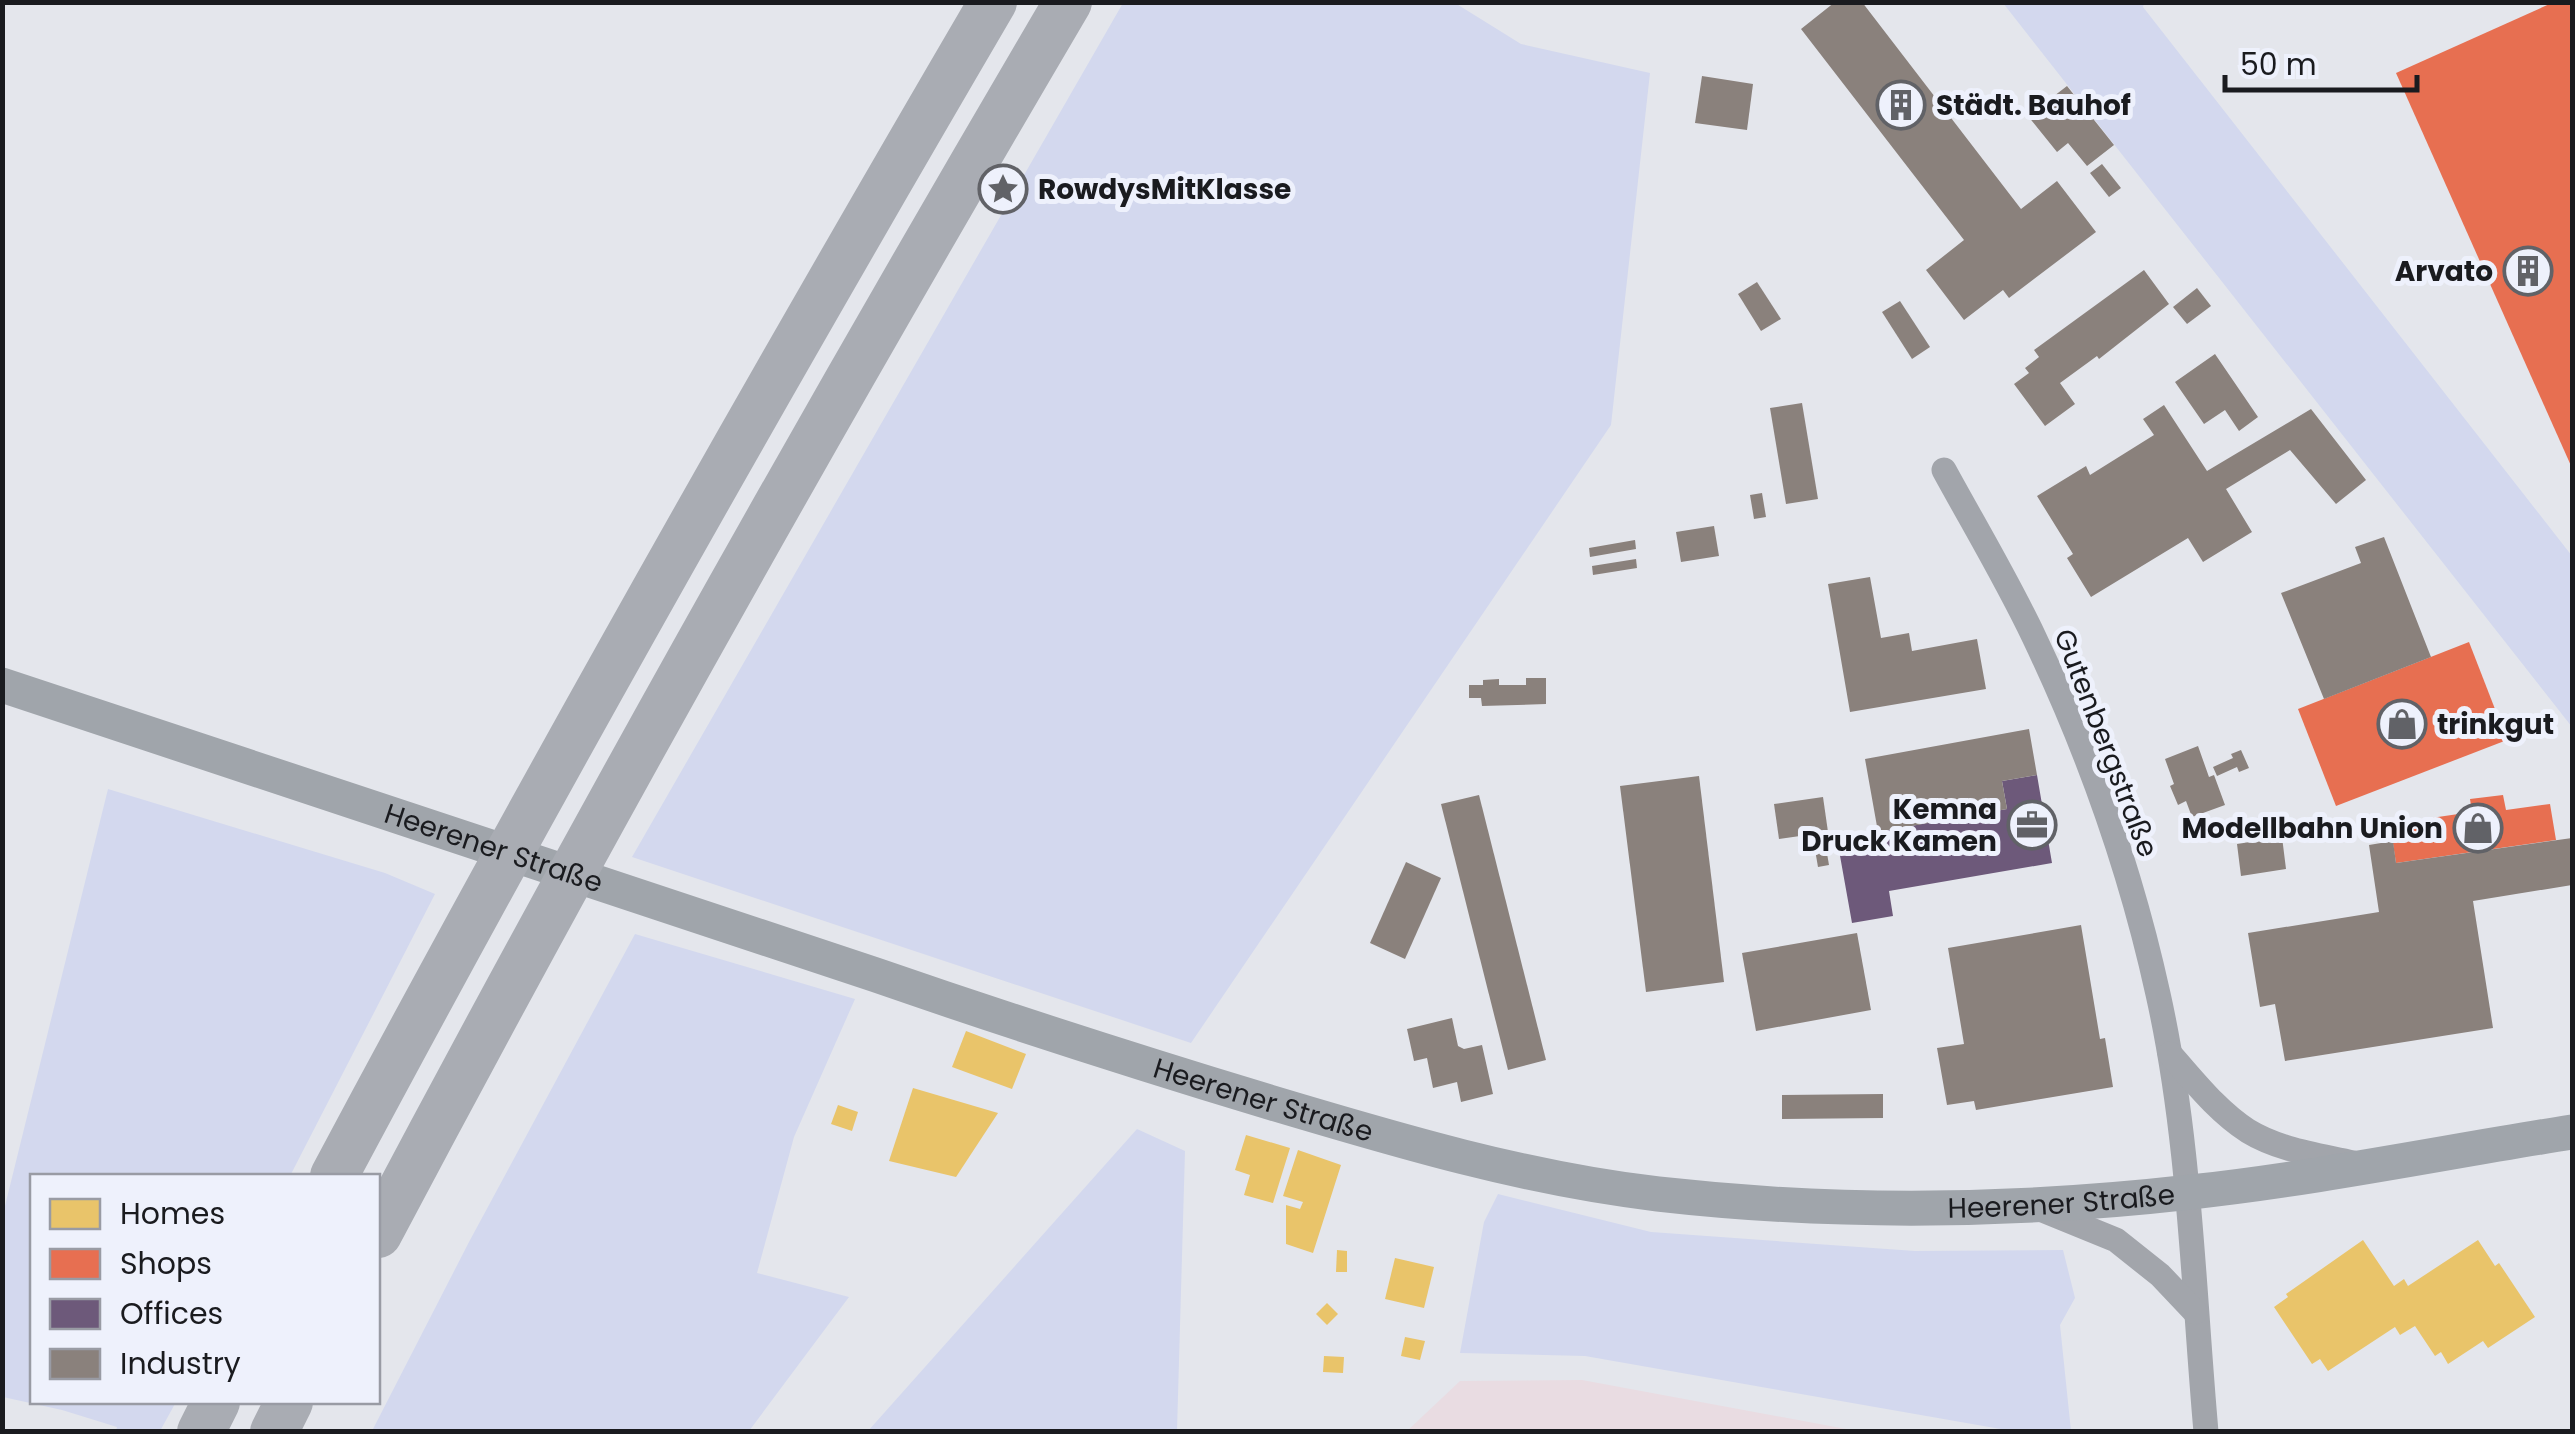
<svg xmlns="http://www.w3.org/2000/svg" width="2575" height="1434" font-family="Poppins,sans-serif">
  <rect width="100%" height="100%" fill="#e4e6ec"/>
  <!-- education -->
  <path fill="#e9dce2" d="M1582 1380 1857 1431H1407L1460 1381Z"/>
  <!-- green -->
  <g fill="#d3d8ee">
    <path d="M1123 3H1455L1521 44 1650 73 1611 425 1191 1043 632 857Z"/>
    <path d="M2003 3H2144L2143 7 2572 556V727Z"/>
    <path d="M108 789 385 873 435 894 290 1176H32V1402H176L160 1431H116L117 1427 62 1410 3 1397V1214Z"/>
    <path d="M635 934 855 999 794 1137 757 1273 849 1297 749 1431H372L469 1242Z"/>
    <path d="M1137 1129 1185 1151 1177 1431H868Z"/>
    <path d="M1498 1194 1651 1232 1915 1251 2063 1250 2075 1298 2060 1325 2071 1431H2012L1585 1356 1460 1353 1484 1222Z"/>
  </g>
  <!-- homes -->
  <g fill="#e9c46a">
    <path d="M966 1031 1026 1054 1012 1089 952 1067Z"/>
    <path d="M913 1088 998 1113 956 1177 889 1161Z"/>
    <path d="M838 1105 858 1112 852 1131 831 1124Z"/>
    <path d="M1246 1135 1290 1148 1273 1203 1244 1195 1250 1175 1235 1170Z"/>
    <path d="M1298 1150 1341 1165 1313 1253 1286 1244V1205L1300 1209 1303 1202 1283 1196Z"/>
    <path d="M2363 1240 2394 1286 2404 1279 2408 1286 2478 1240 2495 1266 2499 1263 2535 1317 2488 1348 2483 1341 2448 1364 2441 1352 2435 1356 2415 1326 2400 1335 2395 1327 2328 1371 2320 1359 2312 1364 2274 1307 2288 1297 2286 1294Z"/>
    <path d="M1337 1250 1347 1251V1272H1336Z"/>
    <path d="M1395 1258 1434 1267 1424 1308 1385 1299Z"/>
    <path d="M1327 1303 1338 1314 1327 1325 1316 1314Z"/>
    <path d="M1405 1337 1425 1341 1420 1360 1401 1356Z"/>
    <path d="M1324 1356 1344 1357 1343 1373 1323 1372Z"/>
  </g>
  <!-- shops -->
  <g fill="#e76f51">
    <path d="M2554 2H2572V468L2396 73Z"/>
    <path d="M2469 642 2507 740 2336 806 2298 709Z"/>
    <path d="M2503 795 2506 810 2550 804 2556 840 2396 863 2390 824 2472 812 2470 799Z"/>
  </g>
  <!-- offices -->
  <path fill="#6d597a" d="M2037 775 2052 863 1889 891 1893 916 1852 923 1837 839 2007 809 2002 781Z"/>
  <!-- industry -->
  <g fill="#8a817c">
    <path d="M1835 2H1862L2021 209 2057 181 2096 232 2009 298 2003 290 1964 320 1926 270 1964 240 1801 29Z"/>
    <path d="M1702 76 1753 84 1747 130 1695 123Z"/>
    <path d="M2067 86 2114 145 2087 166 2068 143 2057 152 2028 116Z"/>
    <path d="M2102 164 2121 188 2109 197 2090 173Z"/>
    <path d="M2144 270 2169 304 2099 359 2097 356 2060 383 2075 404 2045 426 2014 384 2029 373 2025 368 2039 357 2034 350Z"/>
    <path d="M1757 282 1781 319 1761 331 1738 294Z"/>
    <path d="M2197 288 2211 306 2187 324 2173 307Z"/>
    <path d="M1900 301 1930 347 1912 359 1882 312Z"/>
    <path d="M2215 354 2258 417 2239 431 2225 410 2204 424 2175 382Z"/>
    <path d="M1802 403 1818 499 1786 504 1770 408Z"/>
    <path d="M2164 405 2207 471 2311 409 2366 480 2336 504 2290 450 2226 489 2252 532 2203 562 2188 538 2091 597 2067 558 2073 554 2037 496 2086 466 2090 475 2154 435 2143 419Z"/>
    <path d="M1762 493 1766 517 1754 519 1750 495Z"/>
    <path d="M1714 526 1719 556 1681 562 1676 532Z"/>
    <path d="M2384 537 2431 657 2324 699 2281 593 2361 563 2355 547Z"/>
    <path d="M1635 540 1636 549 1590 557 1589 548Z"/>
    <path d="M1636 559 1637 568 1593 575 1592 566Z"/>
    <path d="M1870 577 1881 638 1909 633 1912 651 1977 639 1986 689 1850 712 1828 584Z"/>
    <path d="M1526 678H1546V704L1482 706 1481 698H1469V685H1483V680L1499 679V685H1526Z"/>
    <path d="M2029 729 2037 775 2002 781 2007 809 1878 832 1865 759Z"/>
    <path d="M2198 746 2209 777 2214 775 2225 805 2192 817 2186 801 2178 805 2170 786 2174 784 2165 759Z"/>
    <path d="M2241 750 2249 768 2239 772 2237 767 2217 776 2213 767 2233 758 2231 754Z"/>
    <path d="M1699 776 1724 982 1646 992 1620 786Z"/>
    <path d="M1479 795 1546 1060 1508 1070 1441 804Z"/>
    <path d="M1823 797 1828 832 1779 839 1774 804Z"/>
    <path d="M2282 837 2286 869 2241 876 2237 844Z"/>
    <path d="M2572 838V885L2473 901 2493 1028 2285 1061 2275 1004 2260 1007 2248 933 2379 912 2369 845 2393 841 2396 863Z"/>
    <path d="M1825 842 1829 865 1818 867 1814 844Z"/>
    <path d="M1406 862 1441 878 1405 959 1370 943Z"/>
    <path d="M2081 925 2100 1039 2105 1038 2113 1087 1976 1110 1974 1101 1947 1105 1937 1048 1964 1044 1948 948Z"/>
    <path d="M1857 933 1871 1010 1756 1031 1742 953Z"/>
    <path d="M1452 1018 1458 1046 1464 1049 1482 1045 1493 1094 1461 1102 1457 1082 1433 1088 1427 1058 1414 1061 1407 1029Z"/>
    <path d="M1883 1094V1118L1782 1119V1095Z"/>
  </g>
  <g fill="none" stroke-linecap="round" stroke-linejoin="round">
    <!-- street -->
    <g stroke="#a2a5ab" stroke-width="25">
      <path d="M1944 470C1974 525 2007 580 2034 637 2088 750 2131 871 2158 994 2190 1137 2193 1286 2206 1432"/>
      <path d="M2170 1054C2194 1081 2217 1111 2248 1131 2279 1150 2318 1155 2353 1163"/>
      <path d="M2040 1209 2116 1240 2160 1275 2195 1312"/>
    </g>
    <!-- secondary -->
    <path stroke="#a0a5ab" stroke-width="35" id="s1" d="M2 685C293 782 585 877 876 975 1006 1020 1137 1062 1269 1102 1396 1140 1527 1179 1658 1194 1834 1214 2015 1212 2191 1192 2319 1178 2445 1152 2572 1132"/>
    <!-- highway -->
    <g stroke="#a9acb3" stroke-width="48">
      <path d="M334 1176C545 780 766 390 993 2"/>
      <path d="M378 1234C598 818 829 408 1068 2"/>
      <path d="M201 1432 216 1402"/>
      <path d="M274 1432 289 1402"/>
    </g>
  </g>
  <!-- icons -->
  <defs>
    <g id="building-ring" transform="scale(2.5)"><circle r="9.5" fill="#eef1fc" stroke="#616267" stroke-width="1.5"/><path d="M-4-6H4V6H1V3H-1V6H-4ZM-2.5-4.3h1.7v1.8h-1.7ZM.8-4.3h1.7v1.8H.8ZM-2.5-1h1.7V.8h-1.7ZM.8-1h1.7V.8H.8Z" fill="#616267"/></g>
    <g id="sight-ring" transform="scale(2.5)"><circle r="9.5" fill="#eef1fc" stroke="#616267" stroke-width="1.5"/><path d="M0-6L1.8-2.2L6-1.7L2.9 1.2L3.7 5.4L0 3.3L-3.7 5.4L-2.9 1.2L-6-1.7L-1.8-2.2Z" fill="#616267"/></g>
    <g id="shop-ring" transform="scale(2.5)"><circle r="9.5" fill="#eef1fc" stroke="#616267" stroke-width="1.5"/><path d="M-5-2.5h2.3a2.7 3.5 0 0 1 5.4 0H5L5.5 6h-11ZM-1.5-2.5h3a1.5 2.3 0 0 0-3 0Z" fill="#616267"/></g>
    <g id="office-ring" transform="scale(2.5)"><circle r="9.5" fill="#eef1fc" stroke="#616267" stroke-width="1.5"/><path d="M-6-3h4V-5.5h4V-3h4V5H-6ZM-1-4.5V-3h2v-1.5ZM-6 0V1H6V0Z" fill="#616267"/></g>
  </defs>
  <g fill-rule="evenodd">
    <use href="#building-ring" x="1901" y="105"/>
    <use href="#sight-ring" x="1003" y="189"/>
    <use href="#building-ring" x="2528" y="271"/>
    <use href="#shop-ring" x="2402" y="724"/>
    <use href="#office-ring" x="2032" y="825"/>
    <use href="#shop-ring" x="2478" y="828"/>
  </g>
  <g text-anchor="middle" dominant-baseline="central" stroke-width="10" stroke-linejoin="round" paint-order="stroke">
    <!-- poi labels -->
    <g font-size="28" font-weight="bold" fill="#1a1b1f" stroke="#eef1fc" text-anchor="start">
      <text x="1936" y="105">Städt. Bauhof</text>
      <text x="1038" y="189">RowdysMitKlasse</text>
      <text x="2493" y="271" text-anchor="end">Arvato</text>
      <text x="2437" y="724">trinkgut</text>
      <text x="1997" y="809" text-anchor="end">Kemna<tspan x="1997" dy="32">Druck Kamen</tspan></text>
      <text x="2443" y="828" text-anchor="end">Modellbahn Union</text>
    </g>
    <!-- street labels -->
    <g font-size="28" fill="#1a1b1f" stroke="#eef1fc">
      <text transform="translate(2106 743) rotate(69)">Gutenbergstraße</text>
      <text stroke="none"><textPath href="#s1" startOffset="518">Heerener Straße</textPath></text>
      <text stroke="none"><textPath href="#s1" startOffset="1328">Heerener Straße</textPath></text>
      <text stroke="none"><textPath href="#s1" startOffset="2138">Heerener Straße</textPath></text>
    </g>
  </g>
  <!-- border -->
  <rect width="2575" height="1434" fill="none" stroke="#1a1b1f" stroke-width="10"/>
  <!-- legend -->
  <rect x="30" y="1174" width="350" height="230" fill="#eef1fc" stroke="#999ba4" stroke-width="2.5"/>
  <rect x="50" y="1199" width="50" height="30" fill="#e9c46a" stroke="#999ba4" stroke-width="2.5"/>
  <text x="120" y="1224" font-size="30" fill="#1a1b1f">Homes</text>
  <rect x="50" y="1249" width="50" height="30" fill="#e76f51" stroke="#999ba4" stroke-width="2.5"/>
  <text x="120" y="1274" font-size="30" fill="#1a1b1f">Shops</text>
  <rect x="50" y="1299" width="50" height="30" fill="#6d597a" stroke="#999ba4" stroke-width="2.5"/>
  <text x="120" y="1324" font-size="30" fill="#1a1b1f">Offices</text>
  <rect x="50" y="1349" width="50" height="30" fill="#8a817c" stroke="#999ba4" stroke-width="2.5"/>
  <text x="120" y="1374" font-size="30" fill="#1a1b1f">Industry</text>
  <!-- scale -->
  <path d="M2225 75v15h192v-15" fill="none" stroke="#1a1b1f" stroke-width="5"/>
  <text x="2240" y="75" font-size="30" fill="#1a1b1f" stroke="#eef1fc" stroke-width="8" paint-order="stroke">50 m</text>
</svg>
